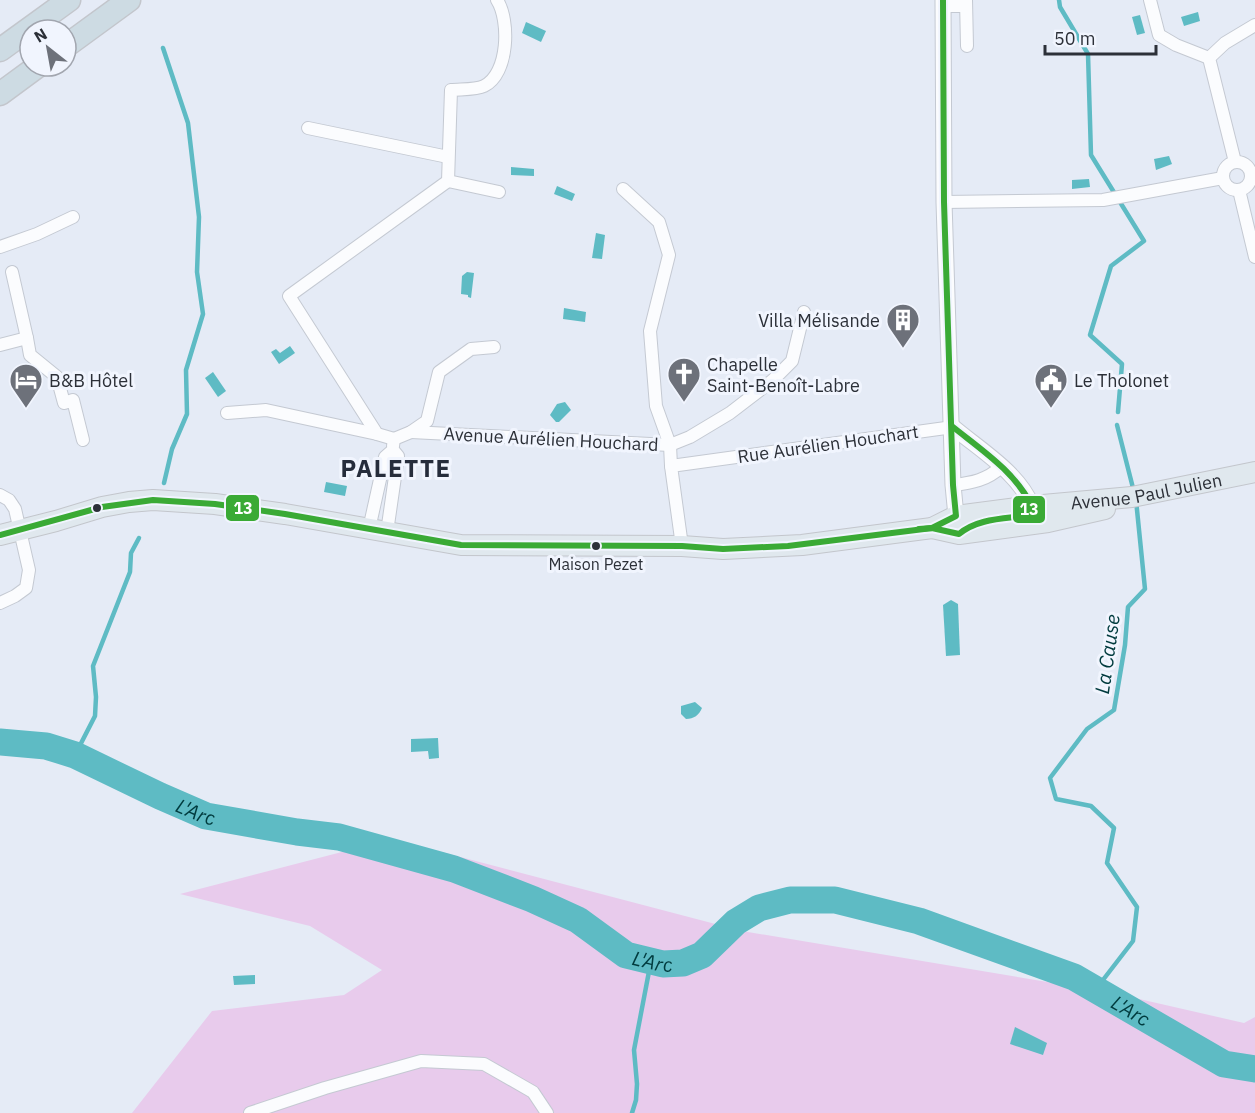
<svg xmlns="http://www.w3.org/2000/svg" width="1255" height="1113" font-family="'IBM Plex Sans',sans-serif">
  <rect width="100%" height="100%" fill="#e5ebf6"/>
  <!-- green -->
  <path fill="#e8cbec" d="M392 839 742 931 1113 993 1244 1023 1255 1017V1113H132L212 1011 344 995 382 970 310 926 180 894Z"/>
  <!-- water -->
  <g fill="#5ebbc4">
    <path d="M1198 12 1200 21 1184 26 1181 17Z"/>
    <path d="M1140 15 1145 33 1137 35 1132 17Z"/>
    <path d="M526 22 546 31 541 42 522 33Z"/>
    <path d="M1169 156 1172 164 1156 170 1154 159Z"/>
    <path d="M511 167 534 169V176L511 175Z"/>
    <path d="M1089 179 1090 187 1072 189V180Z"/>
    <path d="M557 186 575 194 572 201 554 194Z"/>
    <path d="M596 233 605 235 602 259 592 258Z"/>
    <path d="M467 272 474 273 471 298 468 297V295L461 294 462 276Z"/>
    <path d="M564 308 586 312 585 322 563 319Z"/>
    <path d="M290 346 295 353 279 364 271 352 276 349 280 353Z"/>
    <path d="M213 372 226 391 218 397 205 378Z"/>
    <path d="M565 402 571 410 559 422H556L550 415 557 404Z"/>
    <path d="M326 482 347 486 345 496 324 492Z"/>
    <path d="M951 600 958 604 960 655 946 656 943 605Z"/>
    <path d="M695 702 702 708C699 715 694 719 686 719L681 714V706Z"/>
    <path d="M438 738 439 758 429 759 428 751 411 752V739Z"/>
    <path d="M255 975V984L234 985 233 976Z"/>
    <path d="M1015 1027 1047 1043 1043 1055 1010 1044Z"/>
  </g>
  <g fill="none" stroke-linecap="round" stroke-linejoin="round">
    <!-- stream -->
    <g stroke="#5ebbc4" stroke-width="4.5">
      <path d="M1059 0 1060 7 1088 54 1091 155 1144 241 1111 266 1090 335 1122 364 1118 412"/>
      <path d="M163 48 188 123 199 217 197 272 203 314 186 370 187 414 172 449 164 483"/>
      <path d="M1117 425 1134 492"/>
      <path d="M75 755 95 716 96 697 93 666 130 572 131 553 139 538"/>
      <path d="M1096 989 1133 941 1137 907 1107 863 1114 828 1091 806 1056 799 1050 778 1087 729 1114 710 1125 645 1128 607 1145 589 1136 500"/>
      <path d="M632 1113 636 1100 637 1084 634 1050 651 961"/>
    </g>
    <!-- river -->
    <path stroke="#5ebbc4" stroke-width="27" id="s1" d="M0 742 46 746 75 755 160 796 206 816 297 832 339 837 454 869 532 899 578 920 626 955 663 964 683 963 702 955 736 922 759 908 790 900H835L919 921 1074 977 1224 1064 1255 1069"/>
    <!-- minor casing -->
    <g stroke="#c4c9d2" stroke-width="14">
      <g id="minor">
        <path d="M966 0 967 46"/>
        <path d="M1150 0 1159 35 1176 45 1209 58"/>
        <path d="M943 6H966"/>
        <path d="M308 128 448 157"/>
        <path d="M1235 162 1209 58 1225 43 1255 25"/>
        <circle cx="1237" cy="176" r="14"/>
        <path d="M448 181 499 192"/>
        <path d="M623 189 659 222 669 255 650 331 656 406 670 445 690 437 730 413 773 380 792 361 804 312"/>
        <path d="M1239 190 1255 257"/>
        <path d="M944 202 1103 200 1223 178"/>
        <path d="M0 247 37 234 73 217"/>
        <path d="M27 338 30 355 57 377 64 403 73 400 83 440"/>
        <path d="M0 345 27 338 12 272"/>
        <path d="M227 413 266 410 377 434"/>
        <path d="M411 432 670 445 671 466"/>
        <path d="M394 439 377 434 289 296 448 181 451 90C461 89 476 90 484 86 509 74 510 20 497 0"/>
        <path d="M393 446 394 439 411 432 427 421 439 372 471 349 494 347"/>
        <path d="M953 485C972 483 987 480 1001 467"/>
        <path d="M0 495 9 500 15 509 29 570 26 588 15 596 0 603"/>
        <path d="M369 529 385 457 393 450 398 456 387 532"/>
        <path d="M682 546 671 466 953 427"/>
        <path d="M250 1113 325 1088 421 1061 484 1064 533 1092 547 1113"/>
      </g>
    </g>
    <!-- tertiary casing -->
    <g stroke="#c4c9d2" stroke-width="17">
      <g id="tertiary">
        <path d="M943 0 944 202 953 485 956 516"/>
        <path d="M953 427C980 450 1018 472 1032 506L1026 514"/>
      </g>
    </g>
    <!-- primary casing -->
    <g stroke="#c3c6cc" stroke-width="22">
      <g id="primary">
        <path d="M932 528 959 534 1048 522 1105 509"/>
        <path id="s2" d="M0 535 56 521 102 507 129 502 153 500 215 504 285 514 461 545 682 546 723 549 802 545 932 528 956 516 1032 506 1132 497 1255 472"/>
      </g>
    </g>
    <!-- motorway casing -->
    <g stroke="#c3c6cc" stroke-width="25">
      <g id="motorway">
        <path d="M66 46 129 0"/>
        <path d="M0 50 69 0"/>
        <path d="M0 94 38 66"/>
      </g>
    </g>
    <!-- minor -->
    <use href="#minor" stroke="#fbfcfe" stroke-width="12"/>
    <!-- tertiary -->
    <use href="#tertiary" stroke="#fbfcfe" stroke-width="15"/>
    <!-- primary -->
    <use href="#primary" stroke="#e0e8ee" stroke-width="20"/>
    <!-- motorway -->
    <use href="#motorway" stroke="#cddbe3" stroke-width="22"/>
    <!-- bus-1 casing -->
    <g stroke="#f1f5fe" stroke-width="10">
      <g id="bus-1">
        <path d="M919 529 932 528 959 534C977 519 1001 519 1024 516L1032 506C1014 471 983 451 953 427"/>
        <path d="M0 535 102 507 153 500 215 504 285 514 461 545 682 546 723 549 788 546 932 528 956 516 953 485 944 202 943 0"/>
      </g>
    </g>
    <!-- bus-1 -->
    <use href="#bus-1" stroke="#3aaa35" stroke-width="6"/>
  </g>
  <!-- icons -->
  <defs>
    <g id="building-pin" transform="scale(1.725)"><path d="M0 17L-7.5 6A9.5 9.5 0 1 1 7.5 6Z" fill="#6d717a" stroke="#f1f5fe"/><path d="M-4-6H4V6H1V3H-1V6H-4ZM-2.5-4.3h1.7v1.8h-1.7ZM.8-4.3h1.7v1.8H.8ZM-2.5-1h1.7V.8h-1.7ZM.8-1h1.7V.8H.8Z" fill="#fff"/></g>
    <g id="church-pin" transform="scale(1.725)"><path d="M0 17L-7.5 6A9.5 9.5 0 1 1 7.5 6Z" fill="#6d717a" stroke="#f1f5fe"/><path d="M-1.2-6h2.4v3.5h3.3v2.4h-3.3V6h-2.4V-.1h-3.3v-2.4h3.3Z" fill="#fff"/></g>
    <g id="hotel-pin" transform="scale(1.725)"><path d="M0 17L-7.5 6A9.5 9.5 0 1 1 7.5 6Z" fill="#6d717a" stroke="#f1f5fe"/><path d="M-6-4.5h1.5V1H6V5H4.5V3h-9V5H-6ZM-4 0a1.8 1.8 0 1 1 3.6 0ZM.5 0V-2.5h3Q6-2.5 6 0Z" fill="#fff"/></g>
    <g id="civic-pin" transform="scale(1.725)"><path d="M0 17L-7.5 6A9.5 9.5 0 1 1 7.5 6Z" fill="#6d717a" stroke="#f1f5fe"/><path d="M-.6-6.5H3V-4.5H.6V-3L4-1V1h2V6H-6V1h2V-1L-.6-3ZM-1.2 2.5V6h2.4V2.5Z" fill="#fff"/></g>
  </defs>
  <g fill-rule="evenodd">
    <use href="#building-pin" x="903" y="320"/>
    <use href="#church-pin" x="684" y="374"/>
    <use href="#hotel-pin" x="26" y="380"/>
    <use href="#civic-pin" x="1051" y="380"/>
  </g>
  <!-- markers -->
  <g fill="#2c3038" stroke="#f1f5fe" stroke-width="2">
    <circle cx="97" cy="508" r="5"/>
    <circle cx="596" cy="546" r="5"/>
  </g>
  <g text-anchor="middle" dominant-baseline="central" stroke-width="6" stroke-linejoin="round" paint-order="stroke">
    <!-- bus labels -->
    <g font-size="16" fill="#2c3038" stroke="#f1f5fe">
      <text x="596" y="564">Maison Pezet</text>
    </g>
    <!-- poi labels -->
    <g font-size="18" fill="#2c3038" stroke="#f1f5fe" text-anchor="start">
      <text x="880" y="320" text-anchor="end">Villa Mélisande</text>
      <text x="707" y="364">Chapelle<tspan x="707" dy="21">Saint-Benoît-Labre</tspan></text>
      <text x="49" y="380">B&amp;B Hôtel</text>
      <text x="1074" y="380">Le Tholonet</text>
    </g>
    <!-- street labels -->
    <g font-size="18" fill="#2c3038" stroke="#f1f5fe">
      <text transform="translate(551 439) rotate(3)">Avenue Aurélien Houchard</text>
      <text transform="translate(828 444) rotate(-8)">Rue Aurélien Houchart</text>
      <text stroke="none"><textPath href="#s2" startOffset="1160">Avenue Paul Julien</textPath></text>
    </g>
    <!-- water labels -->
    <g font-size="20" font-style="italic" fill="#003b3e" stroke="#f1f5fe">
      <text transform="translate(1107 654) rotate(-82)">La Cause</text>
      <text stroke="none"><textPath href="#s1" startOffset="210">L'Arc</textPath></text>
      <text stroke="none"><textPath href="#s1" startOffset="696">L'Arc</textPath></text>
      <text stroke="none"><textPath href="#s1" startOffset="1216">L'Arc</textPath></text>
    </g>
    <!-- district labels -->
    <g font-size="24" font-weight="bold" letter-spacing="1.5" fill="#262d3c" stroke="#f1f5fe">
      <text x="396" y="468">PALETTE</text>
    </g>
  </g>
  <g stroke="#f1f5fe" stroke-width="2">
    <rect x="225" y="494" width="35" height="28" rx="6" fill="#3aaa35"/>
    <rect x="1012" y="495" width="34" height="29" rx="6" fill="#3aaa35"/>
  </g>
  <g font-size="16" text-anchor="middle" font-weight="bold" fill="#fff">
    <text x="243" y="514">13</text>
    <text x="1029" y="515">13</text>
  </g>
  <!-- north arrow -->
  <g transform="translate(48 48) rotate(329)"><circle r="28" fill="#f1f5fe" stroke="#a2a6af" stroke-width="1.5"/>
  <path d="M0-4.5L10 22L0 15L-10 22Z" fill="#6d717a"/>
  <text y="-9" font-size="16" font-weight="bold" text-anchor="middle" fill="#2c3038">N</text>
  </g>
  <!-- scale -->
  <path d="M1045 45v9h111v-9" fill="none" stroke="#2c3038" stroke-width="3"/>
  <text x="1054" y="45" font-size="18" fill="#2c3038" stroke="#f1f5fe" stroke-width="4.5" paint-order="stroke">50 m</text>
</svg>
